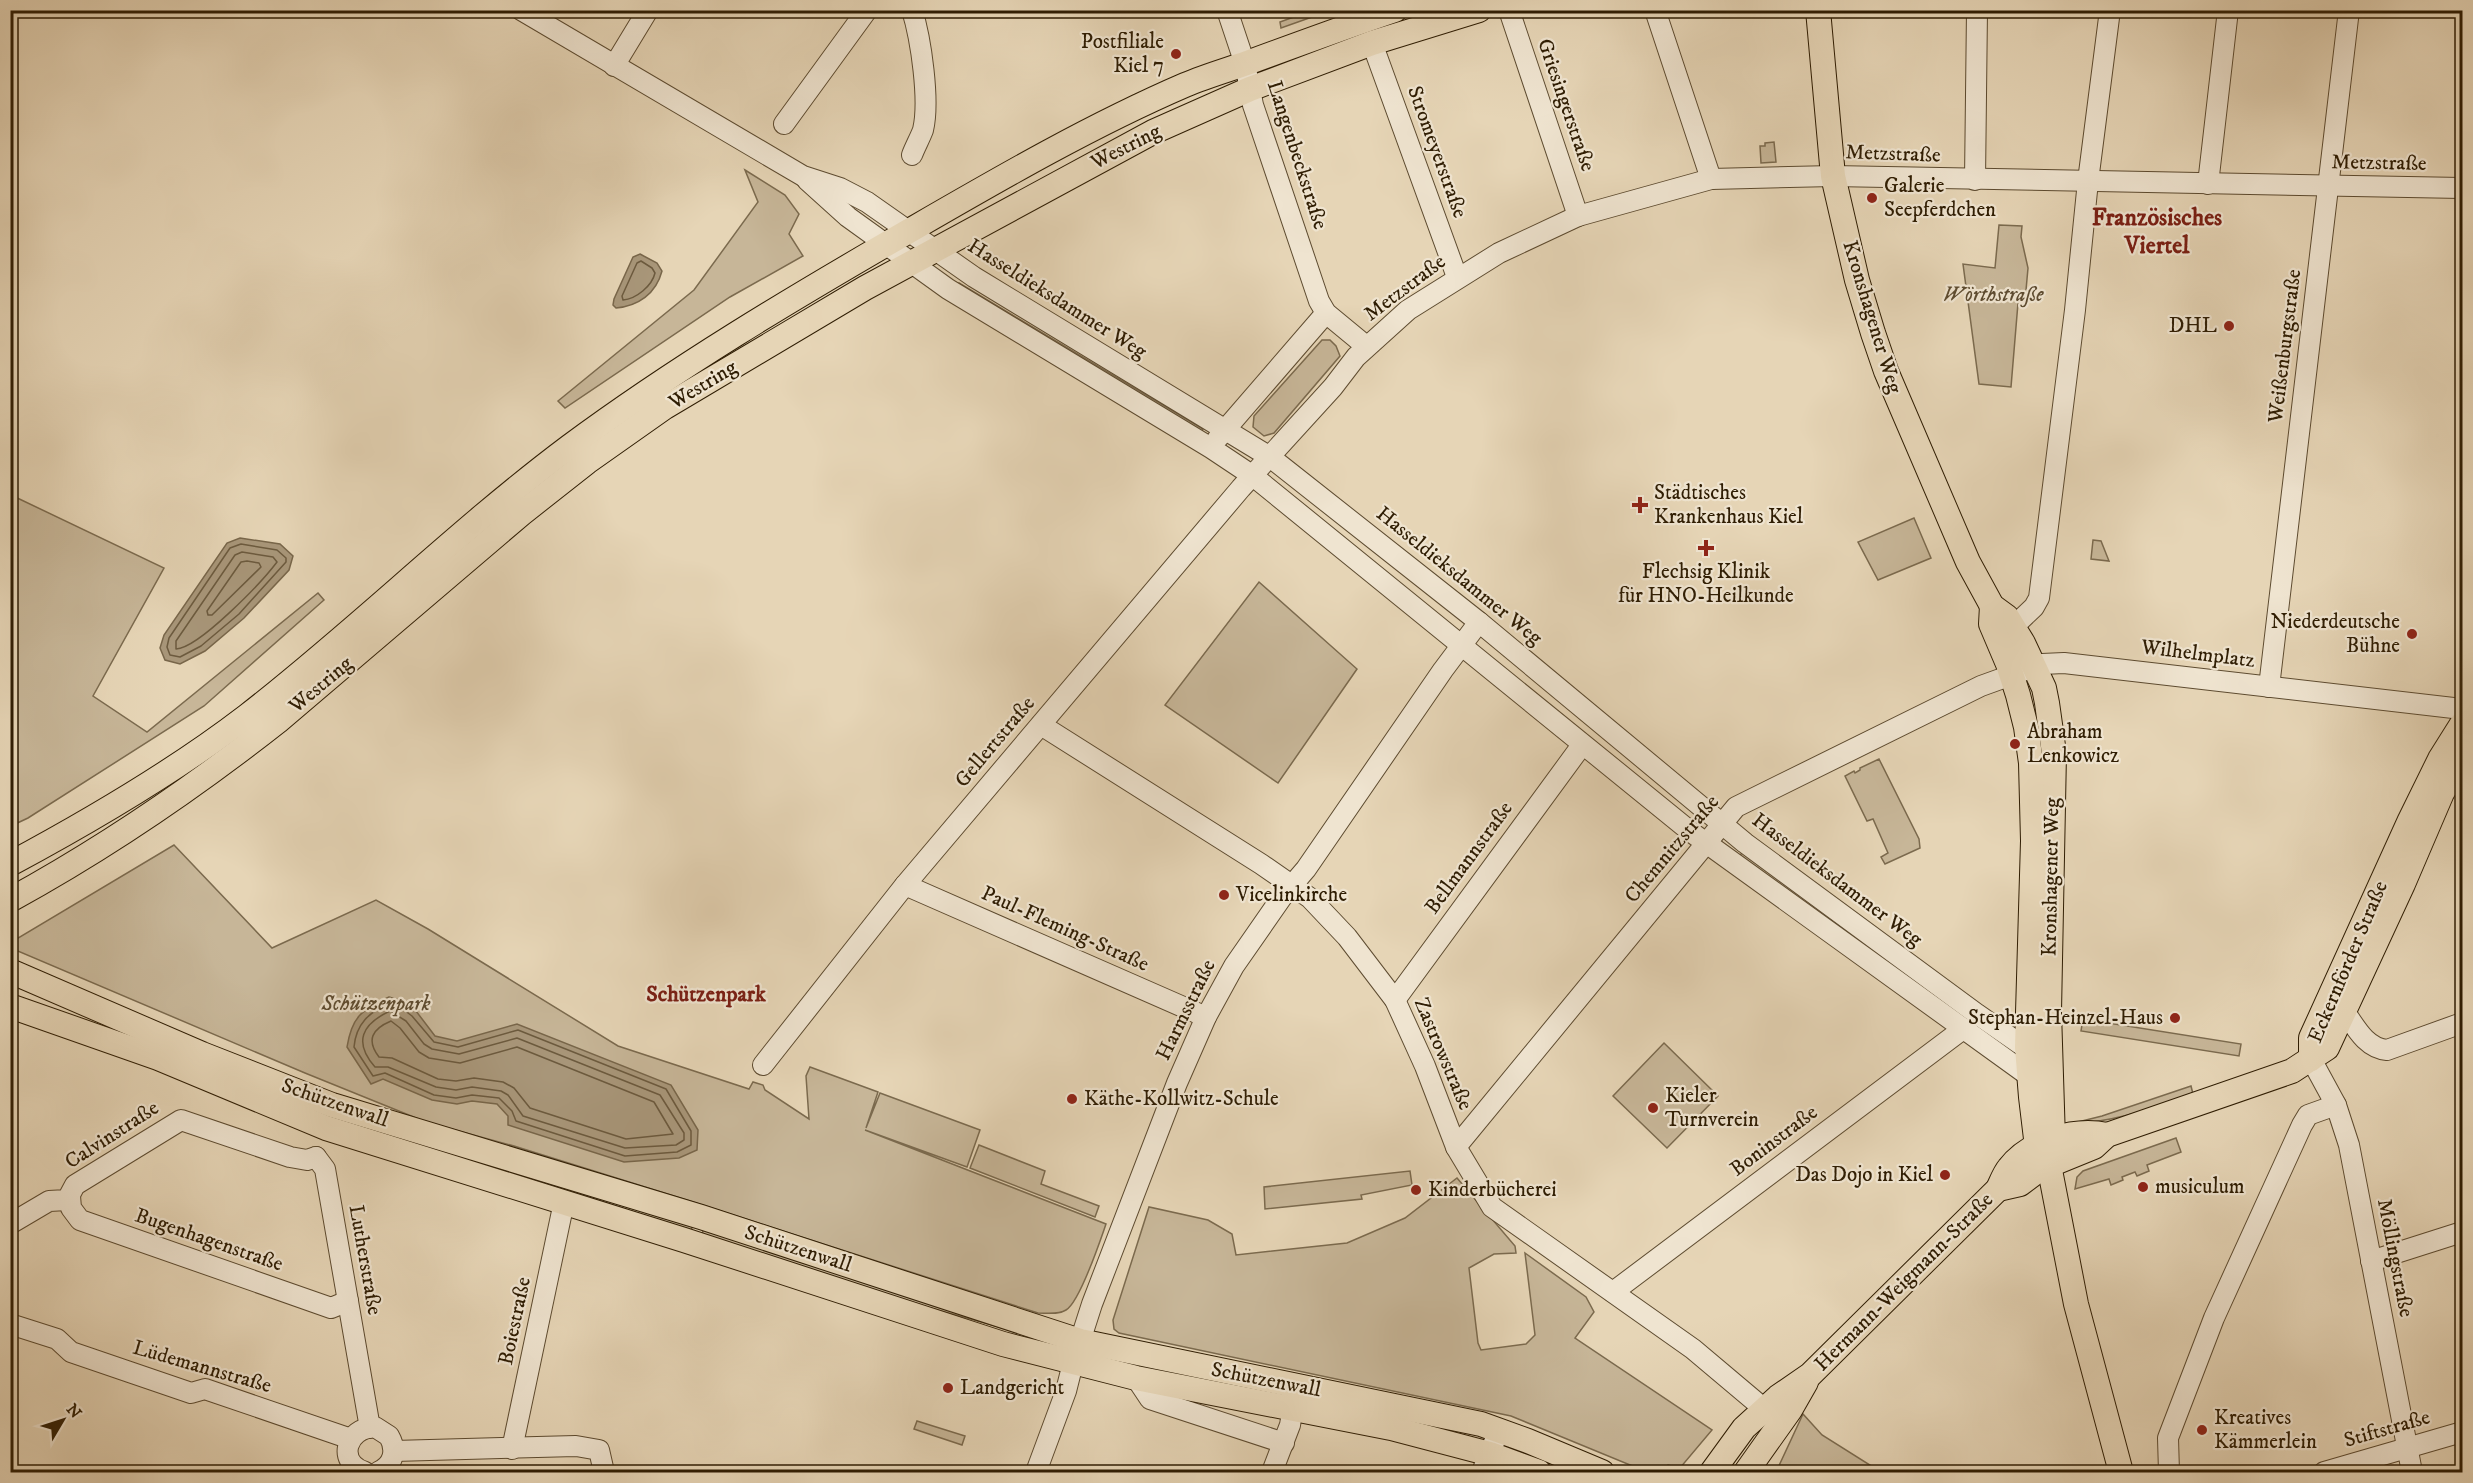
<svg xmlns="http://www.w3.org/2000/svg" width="2473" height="1483" font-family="'IM FELL DW Pica',serif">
  <rect width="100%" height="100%" fill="#e6d5b6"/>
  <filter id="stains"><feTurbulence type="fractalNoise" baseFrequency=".00333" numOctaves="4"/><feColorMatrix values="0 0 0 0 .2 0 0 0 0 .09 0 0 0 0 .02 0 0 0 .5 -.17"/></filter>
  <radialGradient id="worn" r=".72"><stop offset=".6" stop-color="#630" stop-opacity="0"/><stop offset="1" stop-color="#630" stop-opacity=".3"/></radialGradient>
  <!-- green -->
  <g fill="#c7b698" stroke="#7b6a4e" stroke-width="1.5">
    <path d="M1310 11H1329L1281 28 1280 22Z"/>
    <path d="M1774 142 1776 162 1761 163 1760 146H1765V143Z"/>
    <path d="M745 170 785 195 799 214 789 234 803 256 730 297 565 408 558 401 694 290 758 202Z"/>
    <path d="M1999 225 2022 226 2021 237 2028 268 2025 301H2019L2018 303 2011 387 1979 384 1963 264 1995 268Z"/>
    <path d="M959 283 1203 429 1199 436 955 286Z"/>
    <path d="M1322 340H1330L1336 346 1340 356 1274 433 1264 436 1253 427 1254 416Z"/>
    <path d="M11 495 164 568 93 696 147 732 318 593 324 600 204 706 28 818 11 826Z"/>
    <path d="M1914 518 1931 558 1878 580 1858 542Z"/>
    <path d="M2093 540 2101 541 2109 561 2091 559Z"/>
    <path d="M1259 582 1357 669 1278 783 1165 705Z"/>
    <path d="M1879 759 1919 839 1920 848 1885 864 1881 857 1888 853 1873 819 1867 821 1845 776 1854 771 1855 773 1860 770V768Z"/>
    <path d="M174 845 272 948 376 900 428 929 618 1046 749 1089 753 1082 763 1085 765 1090 809 1119 806 1076 810 1067 878 1092 866 1128 880 1093 980 1130 967 1167 865 1130 1106 1224C1100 1241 1080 1302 1066 1310 1058 1315 1047 1313 1038 1313L693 1202 514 1146 426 1122 305 1073 13 949 11 943 13 941Z"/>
    <path d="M1744 850 2001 1040V1044L1738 858Z"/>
    <path d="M2083 1019 2241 1044 2239 1056 2081 1031Z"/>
    <path d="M1664 1043 1718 1096 1667 1148 1613 1096Z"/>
    <path d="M2191 1086 2193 1094C2155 1106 2115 1123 2074 1123L2102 1116Z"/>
    <path d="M397 1137 693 1224 691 1231 538 1180Z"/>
    <path d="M2176 1138 2181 1152 2147 1165 2149 1171 2137 1176 2135 1172 2122 1177 2123 1180 2111 1185 2109 1179 2075 1189 2077 1177 2083 1171Z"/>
    <path d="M979 1145 1045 1171 1041 1184 1099 1206 1095 1217 970 1168Z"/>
    <path d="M1410 1171 1412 1185 1361 1195 1362 1199 1265 1209 1264 1187Z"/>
    <path d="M1457 1178 1515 1246 1516 1253 1494 1254 1469 1268 1478 1343 1481 1350 1526 1344 1535 1335 1525 1253 1586 1297 1594 1312 1575 1338 1712 1430 1680 1468 1668 1465 1662 1472H1647L1511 1416 1119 1333 1114 1329 1113 1320 1149 1207 1208 1220 1232 1234 1236 1255 1347 1243 1405 1218Z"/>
    <path d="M704 1228 1042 1339 859 1288 702 1234Z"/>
    <path d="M1803 1414 1822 1435 1881 1472H1776Z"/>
    <path d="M917 1421 965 1436 962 1445 914 1429Z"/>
  </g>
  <!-- water -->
  <g fill="#a89679" stroke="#78664a" stroke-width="1.5">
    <path d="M640 254 657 263 662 271C656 294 638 306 616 308L613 305 614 299 633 257Z"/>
    <path d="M240 538 280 544 293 556 289 570 244 618 205 651 180 664 165 660 160 648 164 635 227 543Z"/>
    <path d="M389 997 402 1001 416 1011 435 1036 457 1041 517 1024 671 1085 698 1130 697 1150 679 1158 624 1162 508 1125V1116L497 1104 472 1101 457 1104 432 1100 383 1079 371 1084 347 1047C352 1016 362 1010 389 997Z"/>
  </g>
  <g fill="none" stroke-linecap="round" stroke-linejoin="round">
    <!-- shore -->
    <g stroke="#6c5a3e" stroke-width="1.5">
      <path d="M641 261 652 268 655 273C652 286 636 299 623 300L622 296 637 263Z"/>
      <path d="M241 544 277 550 286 558V562L239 614 201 646 180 657 170 655 167 647 169 638 230 548Z"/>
      <path d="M242 552 273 557 277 562C262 582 199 648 176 649V641L235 555Z"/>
      <path d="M247 561 259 563 261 567 212 615H208L207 611 241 562Z"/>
      <path d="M390 1003 400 1007 412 1016 434 1042 458 1047 518 1030 666 1089 691 1131V1145L677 1152 625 1156 516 1121 512 1111 499 1098 472 1095 456 1098 434 1095 385 1073 373 1076 354 1047C356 1024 369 1012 390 1003Z"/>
      <path d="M390 1011 406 1021 424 1044 432 1049 459 1054 517 1038 660 1095 684 1133V1140L676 1145 625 1148 523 1116 508 1095 501 1091 472 1087 456 1090 436 1087 388 1067H375C353 1042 362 1024 390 1011Z"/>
      <path d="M391 1021 400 1028 419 1052 429 1058 460 1063 517 1047 654 1102 673 1134 626 1139 530 1108 514 1088 503 1082 474 1078 456 1081 438 1079 392 1058 379 1057C366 1040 372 1029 391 1021Z"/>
    </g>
    <!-- minor casing -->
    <g stroke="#5d4b30" stroke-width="22">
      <g id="minor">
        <path d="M521 10 803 176 840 188 867 202 974 277 1270 457 1479 622 1745 843 1977 1014 2036 1055"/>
        <path d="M1227 10 1245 64 1253 105 1319 301 1326 313 1366 346"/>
        <path d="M1509 10 1578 216"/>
        <path d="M1655 10 1711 179"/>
        <path d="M1372 43 1457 277"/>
        <path d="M614 66 648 10"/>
        <path d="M784 124 867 10"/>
        <path d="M912 155C915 147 920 138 923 130 930 101 921 39 912 10"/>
        <path d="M807 180 848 217 948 289 1211 448 1253 476 1691 832 2029 1076"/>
        <path d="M1975 180 1977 10"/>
        <path d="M2208 184 2228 10"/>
        <path d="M1218 438 1326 313"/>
        <path d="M2013 627 2034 607 2039 598 2075 310 2088 181 2110 10"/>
        <path d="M2269 687 2349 10"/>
        <path d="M1041 725 1261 864 1310 898 1347 937 1395 1000 1425 1066 1456 1147 1492 1207 1693 1349 1775 1418"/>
        <path d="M905 885 1206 1017"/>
        <path d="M1395 1000 1582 745"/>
        <path d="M2345 1012C2356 1028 2366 1048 2387 1050L2462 1023"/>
        <path d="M2311 1059 2336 1105 2349 1145 2412 1472"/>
        <path d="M763 1065 905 885 1241 488 1333 387 1356 357 1408 310 1499 253 1578 216 1711 179 1833 176 2462 188"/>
        <path d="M1456 1147 1736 807 1981 686 2042 664 2064 663 2462 709"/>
        <path d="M316 1157 325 1169 370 1428"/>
        <path d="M70 1196 71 1208 80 1220 331 1308 348 1301"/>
        <path d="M10 1224 49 1201 67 1200 75 1185 181 1120 290 1157 307 1160 316 1157"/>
        <path d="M2371 1261 2462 1232"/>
        <path d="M1613 1292 1963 1029"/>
        <path d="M10 1324 57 1339 71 1352 191 1393 205 1389 351 1439"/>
        <path d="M1136 1378 1150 1399 1284 1443"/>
        <path d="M512 1449 564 1202"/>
        <path d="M394 1451 576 1446 599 1450 604 1472"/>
        <path d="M365 1472C336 1462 346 1428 375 1427L389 1436C397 1450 394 1465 378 1472"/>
        <path d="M1036 1472 1066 1391 1073 1363 1092 1304 1177 1083 1206 1017 1234 966 1282 897 1306 869 1443 670 1479 622"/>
        <path d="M1272 1472 1290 1425 1295 1395"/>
        <path d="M1482 1472 1495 1440"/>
        <path d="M2169 1472 2168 1438 2214 1318 2302 1125 2308 1115 2336 1105"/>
        <path d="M2324 1472 2462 1432"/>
      </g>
    </g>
    <!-- major casing -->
    <g stroke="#2f1d03" stroke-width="26">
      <g id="major">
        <path d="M1818 10 1833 176 1857 280 1873 333 1886 371 1968 562 1992 606 2007 617 2023 643 2044 688 2047 703 2054 753 2049 1012 2053 1140 2049 1165 2076 1304 2121 1472"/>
        <path d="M1992 606 1991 624 2008 664 2018 695 2026 727 2031 763 2033 841 2027 1047 2031 1097 2037 1147 2049 1165"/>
        <path d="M10 864C92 820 174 772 247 716 358 630 457 531 569 447 677 367 793 298 909 231 999 179 1090 126 1185 85 1206 76 1227 70 1247 63 1296 45 1345 27 1395 10"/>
        <path d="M10 900C105 848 193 788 278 721L521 514 587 462 665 407 865 288 1153 132 1250 89 1372 43 1479 10"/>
        <path d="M10 971 202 1054 332 1105 701 1217 1080 1341 1481 1424 1528 1441 1602 1472"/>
        <path d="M10 1006 158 1058 326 1128 684 1240 1003 1344 1136 1378 1391 1428 1490 1454 1539 1472"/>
        <path d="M2311 1059V1038L2410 820 2440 759 2462 724"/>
        <path d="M1998 1189 2020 1184 2040 1169 2094 1147 2107 1135 2292 1071 2327 1048 2403 884 2442 793 2462 758"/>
        <path d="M1712 1472 1744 1428 1778 1397 1810 1375 1998 1189C2001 1183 2004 1174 2009 1168 2030 1141 2074 1128 2107 1135"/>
        <path d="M1746 1472 1790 1410 1806 1382"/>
      </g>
    </g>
    <!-- minor -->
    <use href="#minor" stroke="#efe4d0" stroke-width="20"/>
    <!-- major -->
    <use href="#major" stroke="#e6d5b6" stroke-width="24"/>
  </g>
  <!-- markers -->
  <g fill="#8f2418" stroke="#efe4d0" stroke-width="2">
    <circle cx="1176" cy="54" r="6"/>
    <circle cx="1872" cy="198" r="6"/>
    <circle cx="2229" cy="326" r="6"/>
    <path d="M1637 496h6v6h6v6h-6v6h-6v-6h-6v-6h6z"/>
    <path d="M1703 539h6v6h6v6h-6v6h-6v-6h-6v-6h6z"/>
    <circle cx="2412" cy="634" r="6"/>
    <circle cx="2015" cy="744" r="6"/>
    <circle cx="1224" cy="895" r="6"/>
    <circle cx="2175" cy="1018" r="6"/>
    <circle cx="1072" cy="1099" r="6"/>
    <circle cx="1653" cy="1108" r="6"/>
    <circle cx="1945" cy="1175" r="6"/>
    <circle cx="2143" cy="1187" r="6"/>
    <circle cx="1416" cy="1190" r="6"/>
    <circle cx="948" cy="1388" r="6"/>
    <circle cx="2202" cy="1430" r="6"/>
  </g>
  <g text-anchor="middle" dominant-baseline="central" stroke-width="4.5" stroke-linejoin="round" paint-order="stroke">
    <!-- poi labels -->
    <g font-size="21" fill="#2f1d03" stroke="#efe4d0" text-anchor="start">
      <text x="1164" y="42" text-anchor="end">Postfiliale<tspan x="1164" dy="24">Kiel 7</tspan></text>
      <text x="1884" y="186">Galerie<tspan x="1884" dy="24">Seepferdchen</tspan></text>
      <text x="2217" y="326" text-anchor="end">DHL</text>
      <text x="1654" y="493">Städtisches<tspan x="1654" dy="24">Krankenhaus Kiel</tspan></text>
      <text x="1706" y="572" text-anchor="middle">Flechsig Klinik<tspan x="1706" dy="24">für HNO-Heilkunde</tspan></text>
      <text x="2400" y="622" text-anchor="end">Niederdeutsche<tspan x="2400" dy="24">Bühne</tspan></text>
      <text x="2027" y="732">Abraham<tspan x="2027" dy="24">Lenkowicz</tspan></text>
      <text x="1236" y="895">Vicelinkirche</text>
      <text x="2163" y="1018" text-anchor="end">Stephan-Heinzel-Haus</text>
      <text x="1665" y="1096">Kieler<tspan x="1665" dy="24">Turnverein</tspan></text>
      <text x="1084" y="1099">Käthe-Kollwitz-Schule</text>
      <text x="1933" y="1175" text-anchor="end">Das Dojo in Kiel</text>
      <text x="2155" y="1187">musiculum</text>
      <text x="1428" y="1190">Kinderbücherei</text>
      <text x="960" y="1388">Landgericht</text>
      <text x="2214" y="1418">Kreatives<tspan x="2214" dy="24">Kämmerlein</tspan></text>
    </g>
    <!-- street labels -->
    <g font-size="21" fill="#2f1d03" stroke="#efe4d0">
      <text transform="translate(1566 105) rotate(71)">Griesingerstraße</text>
      <text transform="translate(1126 147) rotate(-27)">Westring</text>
      <text transform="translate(1437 152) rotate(70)">Stromeyerstraße</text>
      <text transform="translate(1893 154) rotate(2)">Metzstraße</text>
      <text transform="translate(1297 155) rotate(72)">Langenbeckstraße</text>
      <text transform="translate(2379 163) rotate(1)">Metzstraße</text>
      <text transform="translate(1405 288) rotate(-37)">Metzstraße</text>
      <text transform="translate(1057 299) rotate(32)">Hasseldieksdammer Weg</text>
      <text transform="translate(1872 317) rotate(73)">Kronshagener Weg</text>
      <text transform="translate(2285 346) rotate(-83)">Weißenburgstraße</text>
      <text transform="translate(703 385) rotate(-31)">Westring</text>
      <text transform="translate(1459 576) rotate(39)">Hasseldieksdammer Weg</text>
      <text transform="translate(2198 654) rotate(7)">Wilhelmplatz</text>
      <text transform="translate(321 685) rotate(-40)">Westring</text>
      <text transform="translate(995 742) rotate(-50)">Gellertstraße</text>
      <text transform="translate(1672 849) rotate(-50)">Chemnitzstraße</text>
      <text transform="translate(1469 858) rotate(-54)">Bellmannstraße</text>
      <text transform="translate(2051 877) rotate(-89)">Kronshagener Weg</text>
      <text transform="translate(1837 880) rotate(37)">Hasseldieksdammer Weg</text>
      <text transform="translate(1065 929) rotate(24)">Paul-Fleming-Straße</text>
      <text transform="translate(2348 962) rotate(-67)">Eckernförder Straße</text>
      <text transform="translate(1186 1010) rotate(-64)">Harmsstraße</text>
      <text transform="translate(1443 1054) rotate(67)">Zastrowstraße</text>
      <text transform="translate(335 1103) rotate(19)">Schützenwall</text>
      <text transform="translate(112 1135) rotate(-33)">Calvinstraße</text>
      <text transform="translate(1774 1141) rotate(-37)">Boninstraße</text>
      <text transform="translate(209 1240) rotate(19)">Bugenhagenstraße</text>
      <text transform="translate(798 1249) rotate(18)">Schützenwall</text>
      <text transform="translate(2395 1258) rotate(79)">Möllingstraße</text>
      <text transform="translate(365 1260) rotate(80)">Lutherstraße</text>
      <text transform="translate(1904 1282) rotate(-45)">Hermann-Weigmann-Straße</text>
      <text transform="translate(515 1321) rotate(-78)">Boiestraße</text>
      <text transform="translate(202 1367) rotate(16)">Lüdemannstraße</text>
      <text transform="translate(1266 1380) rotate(11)">Schützenwall</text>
      <text transform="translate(2387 1429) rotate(-16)">Stiftstraße</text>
    </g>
    <!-- park labels -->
    <g font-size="21" font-style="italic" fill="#5d4b30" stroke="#efe4d0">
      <text x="1993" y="295">Wörthstraße</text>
      <text x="376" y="1004">Schützenpark</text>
    </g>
    <!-- neighbourhood labels -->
    <g font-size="22" font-weight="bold" fill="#7a1f14" stroke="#efe4d0">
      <text x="706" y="994">Schützenpark</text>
    </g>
    <!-- quarter labels -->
    <g font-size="24" font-weight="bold" fill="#7a1f14" stroke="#efe4d0">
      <text x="2157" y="218">Französisches<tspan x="2157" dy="28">Viertel</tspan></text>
    </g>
  </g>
  <!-- margin -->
  <rect width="2473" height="1483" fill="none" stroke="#e6d5b6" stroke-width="36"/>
  <rect x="12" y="12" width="2449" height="1459" fill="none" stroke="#2f1d03" stroke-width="3"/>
  <rect x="18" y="18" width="2437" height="1447" fill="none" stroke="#2f1d03" stroke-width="1.5"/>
  <!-- north arrow -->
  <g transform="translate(63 1420) rotate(51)" stroke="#efe4d0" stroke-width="4.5" paint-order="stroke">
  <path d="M0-4.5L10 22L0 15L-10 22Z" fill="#2f1d03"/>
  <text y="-9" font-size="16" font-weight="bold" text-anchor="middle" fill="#2f1d03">N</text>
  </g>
  <rect width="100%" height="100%" filter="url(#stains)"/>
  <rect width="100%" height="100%" fill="url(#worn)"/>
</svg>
